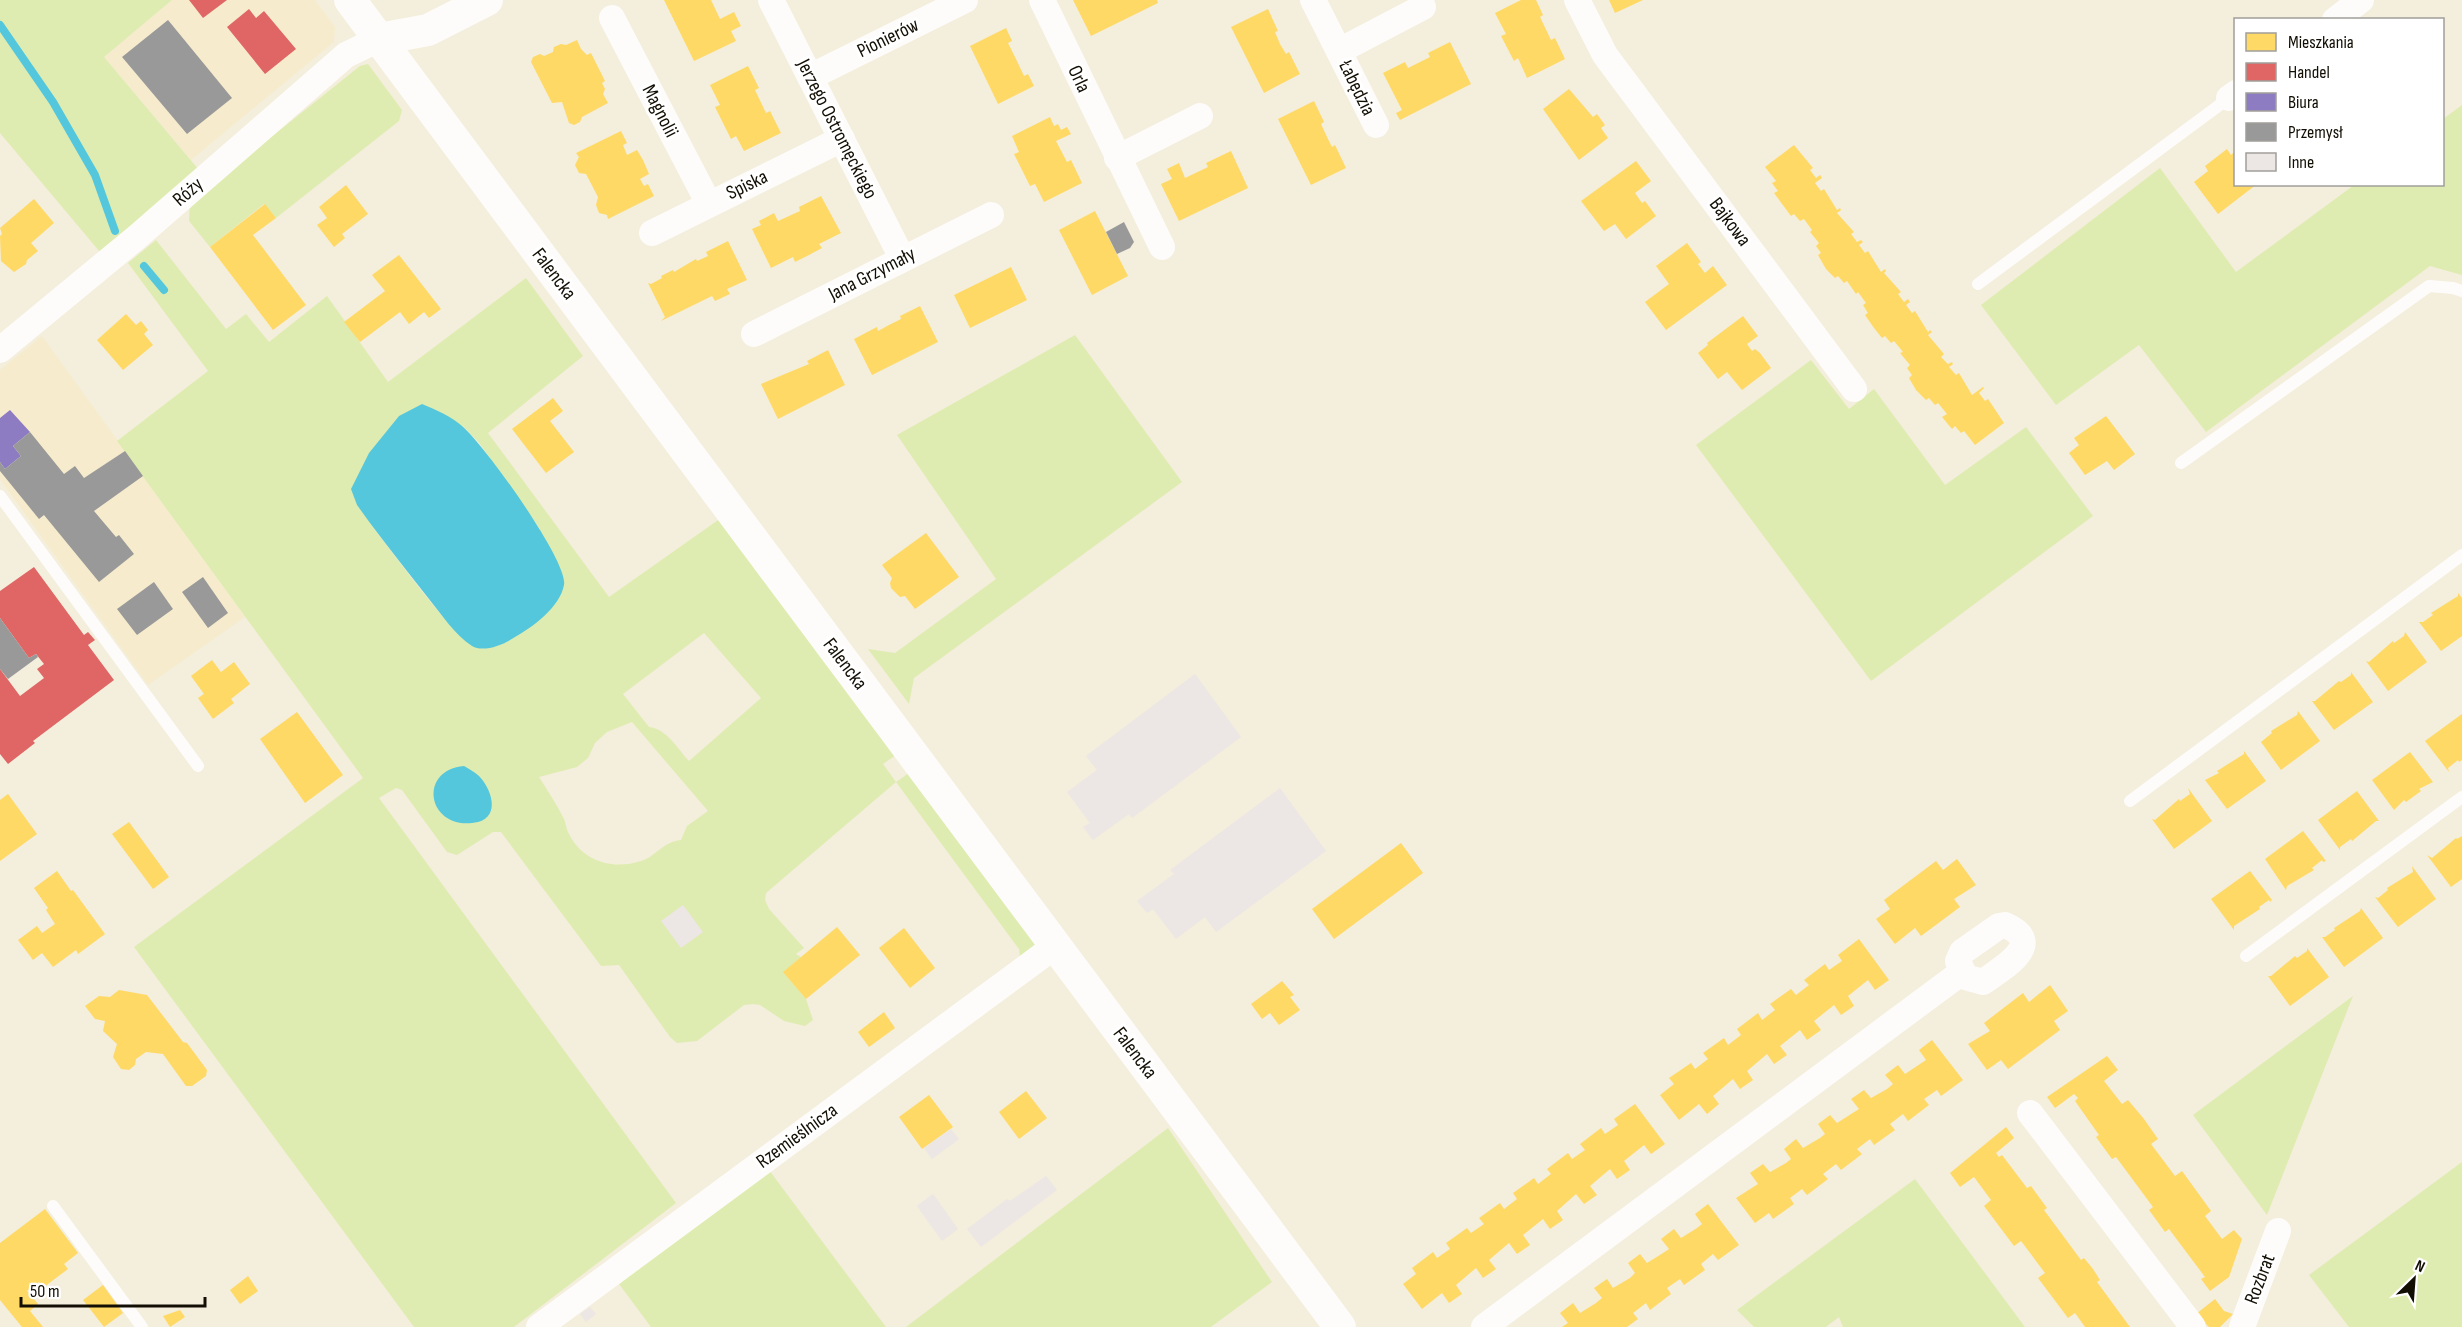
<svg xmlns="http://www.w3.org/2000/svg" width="2462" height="1327" font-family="'Sofia Sans Condensed',sans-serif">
  <rect width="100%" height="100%" fill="#f4eedc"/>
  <!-- built -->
  <g fill="#f6eccd">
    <path d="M172 0H315L335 27 334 42 191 160 104 57Z"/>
    <path d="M42 336 245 617 148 685 0 479V370Z"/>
  </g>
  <!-- green -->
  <g fill="#dfecb1" fill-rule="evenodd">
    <path d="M0 0H172L104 57 199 170 100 252 0 133Z"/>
    <path d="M368 64 402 110 399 121 276 218 264 204 210 247 189 221 190 202 360 66Z"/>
    <path d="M2462 105V275L2430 266 2206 432 2139 345 2056 405 1981 305 2160 168 2236 272 2354 185 2442 184 2443 119Z"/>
    <path d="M156 240 226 329 246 314 269 342 327 296 388 382 526 278 583 356 488 433 609 597 721 518 896 755 883 764 896 782 909 773 1036 944 1020 957 1019 949 896 782 766 893 765 900 769 909 804 948 796 954 801 957 784 972 806 999 813 1020 805 1026 784 1021 760 1005 753 1004 744 1005 697 1041 677 1043 670 1037 619 965 601 966 501 832H493L457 855 447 852 402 790 396 788 379 798 676 1203 514 1327H414L134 947 363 778 117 441 208 371 128 263ZM463 426 480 444 540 529 512 639C501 644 488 651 476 647 457 642 387 545 370 523ZM704 633 761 698 689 761C677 748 667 729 649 727L623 694ZM632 722 708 811 687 826 681 840C662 842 657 856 641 861 613 870 583 862 569 834 566 829 566 822 563 817 556 803 547 790 539 777L577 767 588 758 595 743 607 732Z"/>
    <path d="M1075 335 1182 482 914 678 909 704 868 649 895 653 996 579 897 435Z"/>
    <path d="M1811 360 1849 409 1874 389 1945 485 2026 427 2093 516 1871 681 1696 445Z"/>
    <path d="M2353 996 2267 1215 2193 1115Z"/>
    <path d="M1168 1128 1272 1282 1211 1327H906Z"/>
    <path d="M2462 1162V1327H2349L2309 1275Z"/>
    <path d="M769 1170 886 1327H651L619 1284Z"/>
    <path d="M1915 1179 2025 1327H1843L1839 1317 1826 1327H1754L1737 1310Z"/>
  </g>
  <!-- water -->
  <g fill="#55c7dc">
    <path d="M422 404C436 410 451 416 462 426 483 443 569 562 564 585 560 607 533 627 515 637 505 644 484 653 472 646 455 635 442 615 429 599 409 574 389 548 370 523L357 505 351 489 369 453 399 416Z"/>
    <path d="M464 766C469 769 475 772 479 776 491 788 501 816 478 822 428 833 416 770 464 766Z"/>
  </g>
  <!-- homes -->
  <g fill="#ffd966">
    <path d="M664 0H711L720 19 734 12 741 26 731 31 736 41 694 61Z"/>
    <path d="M1073 0H1157L1158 3 1091 36Z"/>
    <path d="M1521 0H1536L1543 15 1540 17 1551 40 1555 38 1565 59 1527 78 1518 58 1514 61 1501 36 1506 34 1495 13Z"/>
    <path d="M1609 0H1643L1615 13Z"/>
    <path d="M1268 9 1278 31 1275 32 1280 44 1286 54 1289 52 1300 74 1264 93 1231 27Z"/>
    <path d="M1006 28 1012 41 1008 43 1016 59 1024 76 1028 74 1034 86 998 104 970 46Z"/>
    <path d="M577 40 581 49 587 55 591 53 605 81 602 83 605 89 603 94 608 103 582 117 580 122 574 125 569 123 562 102 552 103 531 62 533 57 540 54 544 56 553 52 554 47 561 44 566 45Z"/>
    <path d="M1450 42 1471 84 1400 120 1396 113 1402 110 1383 73 1405 62 1408 68 1430 57 1428 53Z"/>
    <path d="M748 66 759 88 755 90 766 113 770 111 781 133 744 151 736 136 731 139 715 107 720 105 710 85Z"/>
    <path d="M1569 89 1593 117 1597 114 1605 125 1601 128 1608 138 1579 160 1543 109Z"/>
    <path d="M1314 101 1324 122 1321 124 1327 137 1332 147 1335 145 1346 168 1311 185 1278 119Z"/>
    <path d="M1050 117 1054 126 1058 124 1061 130 1067 127 1071 134 1056 141 1067 162 1071 160 1082 183 1044 202 1035 184 1030 186 1014 154 1019 152 1012 136Z"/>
    <path d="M621 131 627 143 623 145 627 155 637 150 643 160 649 174 640 179 644 186 648 184 654 196 608 219 607 215 599 213 596 205 598 197 586 174 579 173 575 165 579 157 576 153Z"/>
    <path d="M1794 145 1813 168 1810 170 1816 178 1820 175 1822 178 1815 183 1821 191 1824 189 1837 210 1840 208 1841 210 1837 213 1854 232 1851 234 1857 242 1861 240 1863 242 1859 245 1865 253 1868 251 1881 272 1885 269 1886 271 1884 273 1901 292 1898 294 1904 302 1908 299 1910 302 1906 305 1912 313 1915 311 1928 332 1930 330 1932 332 1928 335 1944 354 1941 357 1948 364 1952 362 1953 364 1949 367 1956 375 1959 373 1972 395 1983 387 1984 388 1979 393 1985 401 1988 399 2004 423 1975 445 1964 431 1961 433 1955 426 1952 429 1942 417 1947 414 1938 403 1935 405 1929 398 1926 400 1916 390 1909 378 1912 375 1907 368 1910 365 1900 353 1903 352 1894 341 1891 343 1885 336 1882 338 1874 328 1865 315 1868 313 1863 305 1866 303 1858 292 1856 294 1847 281 1844 283 1838 276 1835 278 1826 269 1818 255 1821 253 1816 246 1819 243 1810 232 1812 230 1804 219 1800 221 1794 214 1791 216 1774 193 1778 191 1772 183 1776 181 1765 167Z"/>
    <path d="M2227 149 2231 155 2235 151V184H2257L2218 214 2194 182 2208 171 2205 166Z"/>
    <path d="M1231 151 1248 188 1179 221 1161 184 1172 179 1167 169 1179 163 1185 178 1208 167 1206 163Z"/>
    <path d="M1636 161 1651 181 1635 193 1642 203 1645 201 1656 216 1626 239 1615 224 1604 231 1581 201Z"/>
    <path d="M346 185 368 214 342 234 345 238 334 247 317 225 327 218 319 207Z"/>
    <path d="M821 196 841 233 819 244 822 248 809 255 795 262 793 257 771 268 752 229 761 225 759 221 774 213 778 221 800 211 799 207Z"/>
    <path d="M34 199 54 223 31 243 38 251 27 260 26 264 14 272 1 261 0 236 2 234 0 228Z"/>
    <path d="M265 204 276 218 253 235 306 305 273 330 210 247Z"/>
    <path d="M1095 211 1128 276 1092 295 1059 230Z"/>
    <path d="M728 241 747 280 727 289 730 294 715 301 712 296 661 321 665 317 648 283 651 284 662 278 661 276 673 270 674 272 696 259 697 261 708 256 706 252Z"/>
    <path d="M1687 243 1701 262 1698 264 1705 273 1713 266 1727 285 1666 330 1645 302 1669 284 1656 266Z"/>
    <path d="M399 255 441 309 429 318 424 312 409 324 400 312 360 342 344 322 385 291 372 275Z"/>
    <path d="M1011 267 1027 300 970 328 954 295Z"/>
    <path d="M920 306 938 342 872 375 854 339 877 327 878 331 889 325 901 319 900 316Z"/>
    <path d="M126 314 136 325 141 321 148 330 144 334 153 345 123 370 97 340Z"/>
    <path d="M1743 316 1758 336 1747 344 1752 351 1755 349 1760 353 1771 368 1742 390 1727 372 1718 379 1698 353 1708 345 1707 343Z"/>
    <path d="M828 350 845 385 778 419 761 384 809 364 807 361Z"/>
    <path d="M553 398 563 411 550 421 574 452 546 473 512 429Z"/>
    <path d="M2106 416 2135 454 2114 470 2107 461 2085 475 2069 453 2079 445 2074 438Z"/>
    <path d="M926 533 959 577 915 609 905 596 900 597 891 588 890 583 892 578 882 565Z"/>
    <path d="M2458 593 2462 598V636L2441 651 2419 622H2423L2433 615 2431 613 2458 596Z"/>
    <path d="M2405 632 2427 662 2388 691 2366 661 2369 662 2393 641 2394 643 2404 636Z"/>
    <path d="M212 660 221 672 234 662 250 684 231 699 234 703 213 719 198 698 204 694 191 676Z"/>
    <path d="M2351 672 2373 702 2334 730 2312 701H2315L2339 681 2341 682 2351 675Z"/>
    <path d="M2298 711 2320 741 2281 770 2261 742 2272 733 2271 731 2297 715Z"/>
    <path d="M297 712 343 775 305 803 260 739Z"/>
    <path d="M2462 714V760L2459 762 2458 760 2448 768 2449 772 2425 741Z"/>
    <path d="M2244 751 2266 781 2227 809 2205 780 2219 773 2217 771 2244 754Z"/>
    <path d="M2410 752 2433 782 2419 789 2421 791 2406 802 2404 800 2394 810 2372 780Z"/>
    <path d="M2188 788 2212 821 2174 849 2152 819 2155 820 2179 799 2180 801 2190 794Z"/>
    <path d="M2357 791 2379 821H2376L2352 841 2351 839 2340 847V850L2318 820Z"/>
    <path d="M8 794 37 834 0 861V800Z"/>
    <path d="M129 822 169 877 153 889 112 834Z"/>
    <path d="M2303 831 2326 861 2323 862 2322 860 2312 868 2314 870 2287 886 2286 890 2265 859Z"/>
    <path d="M2462 836V879L2451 887 2427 855 2432 858 2456 838 2457 839Z"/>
    <path d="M1401 843 1423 873 1334 939 1312 909Z"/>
    <path d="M1957 859 1976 885 1954 899 1960 907 1921 936 1915 928 1895 944 1876 919 1890 909 1884 900 1936 861 1943 870Z"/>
    <path d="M2412 866 2436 899 2398 927 2375 897 2378 898 2388 890 2387 888 2413 872Z"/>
    <path d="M57 871 71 891 73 890 105 934 78 954 76 950 53 967 42 953 33 960 18 940 37 926 42 933 55 924 46 910 48 908 34 888Z"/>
    <path d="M2250 871 2272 900 2270 902 2269 900 2259 907 2260 909 2234 926V930L2211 899Z"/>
    <path d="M2361 908 2383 938 2344 967 2322 937H2325L2335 930 2334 928 2360 911Z"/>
    <path d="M837 927 860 955 806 999 783 972Z"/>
    <path d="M904 928 935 968 910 988 879 948Z"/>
    <path d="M1859 939 1889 980 1875 990 1868 980 1848 996 1854 1006 1841 1015 1834 1005 1814 1021 1821 1030 1807 1040 1800 1030 1780 1046 1787 1055 1774 1064 1767 1054 1747 1071 1753 1080 1740 1089 1733 1079 1713 1096 1719 1104 1707 1114 1699 1104 1679 1120 1660 1095 1674 1084 1669 1078 1691 1063 1695 1069 1708 1059 1703 1053 1724 1038 1728 1045 1741 1035 1737 1029 1758 1013 1762 1020 1775 1010 1770 1004 1791 989 1796 995 1809 985 1804 980 1825 964 1829 970 1842 961 1838 955Z"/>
    <path d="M2307 948 2329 977 2290 1006 2268 976H2271L2295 956 2297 958 2307 951Z"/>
    <path d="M1282 981 1294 995 1290 997 1300 1010 1279 1025 1270 1013 1262 1019 1251 1004Z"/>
    <path d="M2050 985 2068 1011 2054 1021 2060 1030 2008 1069 2001 1060 1987 1070 1968 1044 1990 1031 1984 1023 2023 993 2029 1002Z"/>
    <path d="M119 990 147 995 183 1042 187 1043 207 1070 206 1076 192 1086H186L163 1054 146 1052 136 1059 135 1065 129 1070 121 1069 113 1057 117 1044 103 1031 105 1021 95 1019 85 1006 99 996 110 997Z"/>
    <path d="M884 1012 895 1028 869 1047 858 1032Z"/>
    <path d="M1932 1040 1963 1080 1941 1096 1937 1090 1924 1099 1929 1105 1908 1121 1903 1114 1890 1124 1895 1130 1874 1145 1870 1139 1857 1149 1862 1154 1841 1170 1836 1164 1823 1174 1828 1179 1807 1195 1802 1189 1790 1198 1794 1204 1773 1219 1769 1213 1755 1223 1736 1198 1758 1184 1750 1173 1763 1164 1770 1172 1786 1163 1791 1159 1784 1149 1796 1139 1803 1148 1820 1138 1825 1134 1818 1124 1830 1115 1837 1123 1859 1109 1851 1099 1864 1090 1871 1098 1887 1089 1893 1084 1885 1075 1898 1065 1905 1074 1926 1060 1919 1050Z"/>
    <path d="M2107 1056 2118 1070 2104 1081 2122 1104 2128 1100 2144 1119 2158 1139 2151 1144 2175 1176 2182 1171 2206 1204 2211 1211 2205 1216 2222 1239 2234 1230 2242 1239 2229 1277 2210 1291 2201 1279 2205 1277 2169 1229 2165 1232 2149 1210 2153 1207 2116 1157 2112 1159 2096 1137 2099 1135 2075 1101 2078 1098 2074 1094 2055 1108 2047 1097Z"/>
    <path d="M1026 1091 1047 1118 1019 1139 999 1112Z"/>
    <path d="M929 1095 953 1127 922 1149 899 1117Z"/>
    <path d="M1635 1104 1665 1144 1651 1154 1644 1145 1624 1161 1630 1170 1617 1179 1610 1169 1590 1186 1597 1195 1584 1204 1576 1194 1557 1211 1563 1220 1550 1229 1543 1219 1523 1235 1530 1245 1517 1254 1509 1243 1489 1260 1496 1269 1483 1278 1476 1268 1456 1285 1462 1294 1449 1303 1442 1293 1422 1309 1403 1284 1416 1274 1412 1268 1433 1252 1437 1258 1450 1249 1446 1243 1467 1228 1471 1233 1484 1224 1479 1218 1500 1203 1504 1209 1517 1199 1513 1193 1534 1178 1538 1184 1551 1174 1547 1169 1568 1153 1572 1159 1585 1150 1580 1144 1601 1128 1605 1134 1618 1125 1614 1119Z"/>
    <path d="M2006 1127 2014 1138 1996 1153 1999 1157 2002 1155 2027 1188 2031 1186 2047 1208 2044 1210 2081 1260 2084 1258 2093 1269 2100 1280 2097 1282 2130 1327H2085L2075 1313 2068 1318 2038 1278 2045 1273 2021 1241 2014 1246 1984 1206 1991 1200 1974 1177 1960 1187 1950 1173Z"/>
    <path d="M1708 1204 1739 1245 1718 1260 1713 1254 1701 1264 1705 1270 1684 1285 1680 1279 1667 1288 1671 1294 1650 1310 1646 1303 1633 1313 1638 1319 1627 1327H1562L1568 1323 1560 1313 1573 1303 1580 1313 1596 1303 1602 1298 1594 1288 1607 1279 1613 1288 1630 1278 1635 1273 1628 1263 1640 1254 1647 1263 1663 1253 1669 1249 1661 1239 1674 1229 1681 1238 1697 1228 1702 1224 1695 1214Z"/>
    <path d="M45 1209 78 1253 64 1264 68 1269 44 1287 39 1282 27 1291 38 1304 30 1311 43 1327H22L0 1300V1243Z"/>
    <path d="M248 1276 258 1291 240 1304 230 1290Z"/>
    <path d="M103 1285 123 1313 104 1327 83 1300Z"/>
    <path d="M2215 1299 2224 1311 2233 1314 2220 1327H2209L2206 1324 2204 1326 2196 1314Z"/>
    <path d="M180 1310 185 1317 170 1327 163 1316Z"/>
  </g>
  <!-- shops -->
  <g fill="#e06666">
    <path d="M189 0H227L203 18Z"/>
    <path d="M249 9 256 18 264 11 296 49 265 74 227 27Z"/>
    <path d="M34 567 84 635 88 632 95 640 88 645 114 680 33 741 35 743 8 764 0 754V669L20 696 44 678 37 669 44 664 36 654 29 658 0 618V591Z"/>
  </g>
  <!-- offices -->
  <path fill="#8e7cc3" d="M10 410 30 432 13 446 21 456 5 469 0 462V418Z"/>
  <!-- industry -->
  <g fill="#999">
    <path d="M168 20 232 98 187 134 122 57Z"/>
    <path d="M1124 222 1134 242 1130 248 1117 254 1106 232Z"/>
    <path d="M30 432 64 474 75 466 84 478 125 451 143 476 94 511 116 537 119 535 134 554 99 582 44 515 39 519 0 471V462L5 469 21 456 13 446Z"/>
    <path d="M203 577 228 613 208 628 182 592Z"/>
    <path d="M154 582 173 609 137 635 117 609Z"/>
    <path d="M0 618 29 658 36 654 38 657 8 679 0 669Z"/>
  </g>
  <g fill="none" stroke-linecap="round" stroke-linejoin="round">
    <!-- stream -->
    <g stroke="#55c7dc" stroke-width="8">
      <path d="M0 25 53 102 95 175 115 231"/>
      <path d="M144 266 164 290"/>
    </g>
  </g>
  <!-- building -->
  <g fill="#ece6e5">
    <path d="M1195 674 1241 737 1132 818 1129 814 1093 840 1083 827 1090 823 1067 792 1097 770 1086 756Z"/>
    <path d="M1280 788 1326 851 1216 932 1205 917 1176 939 1153 909 1147 913 1137 901 1174 874 1170 870Z"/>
    <path d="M683 905 703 932 681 948 661 921Z"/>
    <path d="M951 1129 959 1139 932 1159 924 1148Z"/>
    <path d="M1046 1176 1057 1190 981 1247 967 1229 1007 1199 1010 1201Z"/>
    <path d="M933 1194 958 1229 942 1241 917 1206Z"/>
    <path d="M590 1307 596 1314 586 1322 580 1314Z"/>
  </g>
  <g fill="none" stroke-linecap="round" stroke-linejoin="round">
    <!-- service -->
    <g stroke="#fdfcfa" stroke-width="12">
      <path d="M1978 284 2229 98"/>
      <path d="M2181 463 2429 286 2453 288 2462 291"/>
      <path d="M0 496 198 766"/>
      <path d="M2130 801 2462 555"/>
      <path d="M2246 956 2462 797"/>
      <path d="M53 1206 142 1327"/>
    </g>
    <!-- minor -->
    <g stroke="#fdfcfa" stroke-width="26">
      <path d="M771 0 902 258"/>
      <path d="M1042 0 1162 247"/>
      <path d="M1313 0 1376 125"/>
      <path d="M1577 0 1605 55 1854 389"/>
      <path d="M612 18 709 204"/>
      <path d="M2335 20 2361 0"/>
      <path d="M1339 51 1423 7"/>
      <path d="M810 77 965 0"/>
      <path d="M2229 98 2236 93"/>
      <path d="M1117 158 1200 116"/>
      <path d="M652 233 842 139"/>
      <path d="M754 334 991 215"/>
      <path d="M0 350 137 237 346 55 379 39"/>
      <path d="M2005 925C2048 943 2001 969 1983 982L1965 977 1958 961 1962 952 1999 926Z"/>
      <path d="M2030 1113 2193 1327"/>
      <path d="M539 1327 1055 946"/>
      <path d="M1484 1327 1962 972"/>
      <path d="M2242 1327 2278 1231"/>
    </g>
    <!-- tertiary -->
    <g stroke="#fdfcfa" stroke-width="32">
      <path d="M350 0 1340 1327"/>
      <path d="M379 39 428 30 487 0"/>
    </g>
  </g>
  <g text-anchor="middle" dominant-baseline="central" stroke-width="6" stroke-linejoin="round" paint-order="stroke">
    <!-- street labels -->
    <g font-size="20" fill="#120e04" stroke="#fff">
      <text transform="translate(888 38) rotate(-26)">Pionierów</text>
      <text transform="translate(1079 79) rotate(65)">Orla</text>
      <text transform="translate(1357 88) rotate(64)">Łabędzia</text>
      <text transform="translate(660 111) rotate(63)">Magnolii</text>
      <text transform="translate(837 129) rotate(63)">Jerzego Ostromęckiego</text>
      <text transform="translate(747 185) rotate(-26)">Spiska</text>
      <text transform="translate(188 192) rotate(-41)">Róży</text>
      <text transform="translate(1730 222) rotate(53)">Bajkowa</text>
      <text transform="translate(554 274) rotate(53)">Falencka</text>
      <text transform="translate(872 274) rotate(-27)">Jana Grzymały</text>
      <text transform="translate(845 664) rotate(53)">Falencka</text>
      <text transform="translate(1135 1053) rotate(53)">Falencka</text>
      <text transform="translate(797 1136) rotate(-36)">Rzemieślnicza</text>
      <text transform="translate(2260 1279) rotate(-69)">Rozbrat</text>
    </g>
  </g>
  <!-- legend -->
  <rect x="2234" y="18" width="210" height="168" fill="#ffffff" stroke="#a09f9b" stroke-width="1.5"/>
  <rect x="2246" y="33" width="30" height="18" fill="#ffd966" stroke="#a09f9b" stroke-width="1.5"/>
  <text x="2288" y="48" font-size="18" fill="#120e04">Mieszkania</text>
  <rect x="2246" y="63" width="30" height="18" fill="#e06666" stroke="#a09f9b" stroke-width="1.5"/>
  <text x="2288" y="78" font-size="18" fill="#120e04">Handel</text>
  <rect x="2246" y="93" width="30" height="18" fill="#8e7cc3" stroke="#a09f9b" stroke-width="1.5"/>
  <text x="2288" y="108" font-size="18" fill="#120e04">Biura</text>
  <rect x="2246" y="123" width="30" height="18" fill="#999999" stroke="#a09f9b" stroke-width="1.5"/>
  <text x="2288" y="138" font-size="18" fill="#120e04">Przemysł</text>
  <rect x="2246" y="153" width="30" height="18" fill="#ece6e5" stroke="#a09f9b" stroke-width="1.5"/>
  <text x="2288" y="168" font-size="18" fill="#120e04">Inne</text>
  <!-- north arrow -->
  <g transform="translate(2414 1279) rotate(25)" stroke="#ffffff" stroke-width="4.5" paint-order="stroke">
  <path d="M0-4.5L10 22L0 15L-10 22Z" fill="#120e04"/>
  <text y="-9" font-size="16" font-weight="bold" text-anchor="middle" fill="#120e04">N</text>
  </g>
  <!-- scale -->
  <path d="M21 1297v9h184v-9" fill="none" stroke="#120e04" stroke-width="3"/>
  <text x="30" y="1297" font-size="18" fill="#120e04" stroke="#ffffff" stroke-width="4.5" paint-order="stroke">50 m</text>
</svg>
